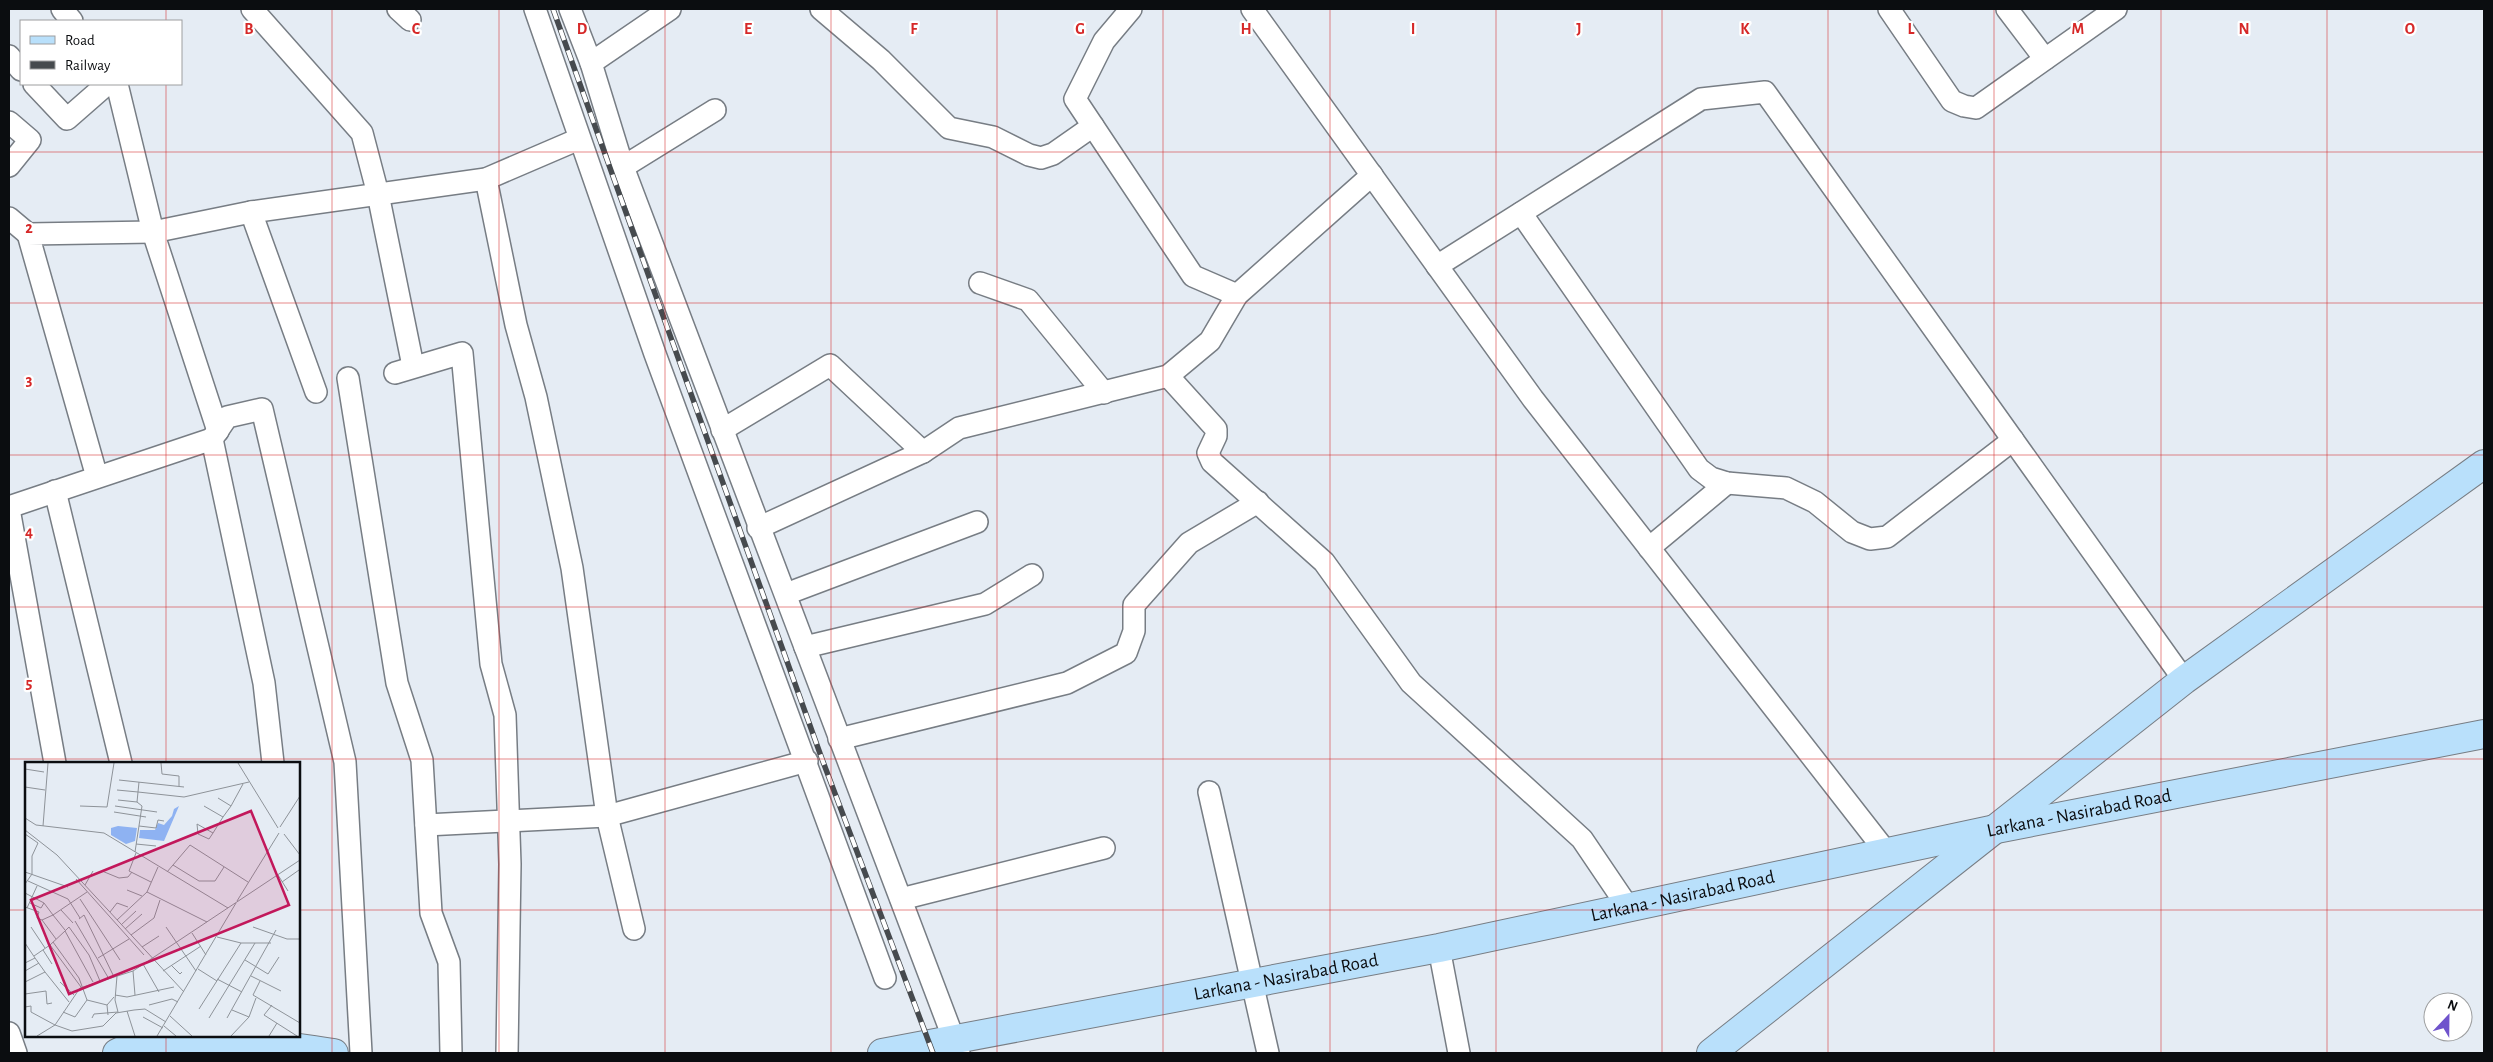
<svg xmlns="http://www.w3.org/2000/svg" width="2493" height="1062" font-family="'Alegreya Sans',sans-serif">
  <rect width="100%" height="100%" fill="#e5ecf4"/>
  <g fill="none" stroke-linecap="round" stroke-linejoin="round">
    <!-- street casing -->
    <g stroke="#777d84" stroke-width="24">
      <g id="street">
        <path d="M62 9 72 21"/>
        <path d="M252 9 362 133 378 194 413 366"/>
        <path d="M398 9 410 20"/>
        <path d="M535 9 655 354 885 978"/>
        <path d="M570 9 591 63 623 167 959 1053"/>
        <path d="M821 9 881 60 949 128 993 137 1029 155 1041 158 1053 154 1093 126"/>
        <path d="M1131 9 1104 41 1075 99 1193 276 1237 295"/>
        <path d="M1252 9 1533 399 1887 853"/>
        <path d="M1889 9 1952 101 1964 106 1976 108 2116 9"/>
        <path d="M2007 9 2045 59"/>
        <path d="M9 56 21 70"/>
        <path d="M591 63 670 9"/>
        <path d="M34 84 67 119 107 84"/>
        <path d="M9 122 30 140 9 166"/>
        <path d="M623 167 715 110"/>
        <path d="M486 179 516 325 536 397 572 568 607 816 634 929"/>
        <path d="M251 212 316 392"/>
        <path d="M1521 213 1699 469 1711 478 1727 483 1786 488 1815 502 1852 532 1870 539 1887 537 2013 440"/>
        <path d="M9 218 28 234"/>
        <path d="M1437 266 1701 99 1765 92 2184 680"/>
        <path d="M980 283 1028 300 1104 393"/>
        <path d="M395 373 462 353 491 664 505 715 510 864 507 1053"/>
        <path d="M1168 376 1216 429V436L1208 453 1212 462 1324 562 1411 683 1582 839 1628 907"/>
        <path d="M348 378 397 683 422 760 431 913 449 962 451 1053"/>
        <path d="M722 430 830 365 923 452"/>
        <path d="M218 431 153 232 251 212 486 179 579 139"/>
        <path d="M212 439 227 417 262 409 345 762 361 1053"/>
        <path d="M97 477 28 234 153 232 117 84"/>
        <path d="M55 491 121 763"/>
        <path d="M9 507 212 439 264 683 273 763"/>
        <path d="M9 509 55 763"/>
        <path d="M758 528 923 452 959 428 1168 376 1210 341 1237 295 1372 175"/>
        <path d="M1649 548 1727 483"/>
        <path d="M786 594 977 522"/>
        <path d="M805 647 985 604 1032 575"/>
        <path d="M839 739 1067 683 1126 653 1134 631V605L1189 543 1258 502"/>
        <path d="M1209 792 1268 1053"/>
        <path d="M426 825 607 816 807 761"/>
        <path d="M901 899 1104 848"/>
        <path d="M1439 948 1459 1053"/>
        <path d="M9 1033 16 1053"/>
      </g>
    </g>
    <!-- secondary casing -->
    <g stroke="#777d84" stroke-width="30">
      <g id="secondary">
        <path d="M117 1053C130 1046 143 1045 158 1042 217 1033 275 1045 334 1053"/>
        <path id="s1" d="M882 1053 1439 948 1991 830 2484 734"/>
        <path d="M1711 1053 2184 680 2484 464"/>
      </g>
    </g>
    <!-- street -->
    <use href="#street" stroke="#fff" stroke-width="21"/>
    <!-- secondary -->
    <use href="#secondary" stroke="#b9e0fb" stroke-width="28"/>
    <!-- rail casing -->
    <g stroke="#464a4e" stroke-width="5.5">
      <path id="rail" d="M553 9 822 759 933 1053"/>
    </g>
    <!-- rail -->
    <use href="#rail" stroke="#fff" stroke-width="4" stroke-dasharray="11" stroke-linecap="butt"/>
  </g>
  <!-- grid -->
  <path fill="none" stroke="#d62828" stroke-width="1" stroke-opacity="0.55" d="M166 9V21M332 9V1053M499 9V1053M665 9V1053M831 9V1053M997 9V1053M1163 9V1053M1330 9V1053M1496 9V1053M1662 9V1053M1828 9V1053M1994 9V1053M2161 9V1053M2327 9V1053M166 84V763M9 152H2484M9 303H2484M9 455H2484M9 607H2484M9 759H2484M9 910H26M299 910H2484M166 1036V1053"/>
  <g text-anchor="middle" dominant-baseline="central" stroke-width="4.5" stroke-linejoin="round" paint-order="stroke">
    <!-- street labels -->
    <g font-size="19" fill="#0b0d10" stroke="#fff">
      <text stroke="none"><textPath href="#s1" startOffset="1221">Larkana - Nasirabad Road</textPath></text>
      <text stroke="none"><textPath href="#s1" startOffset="816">Larkana - Nasirabad Road</textPath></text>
      <text stroke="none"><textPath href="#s1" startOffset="411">Larkana - Nasirabad Road</textPath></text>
    </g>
  </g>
  <!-- overview -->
  <g transform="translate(25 762)">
    <rect width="275" height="275" fill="#e5ecf4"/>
    <path d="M154 44 139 79 114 76 115 68H130L133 61 139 63 147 54 149 47ZM93 64 112 66 110 79 101 82 86 73V66Z" fill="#8eb2f2"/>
    <path fill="none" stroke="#8e9399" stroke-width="1" d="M136 1 137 12 154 14V24M213 1 253 66M0 7 19 10M94 18 159 25M0 25 20 28M92 28 113 30 114 20M193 36 206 44M93 38 112 40M55 44 82 45 89 1M90 44 132 50M179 44 198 55M89 50 121 55M0 56 11 63 79 71 203 146M18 64 23 1M114 64 131 66 133 58 139 59M255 65 275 34M0 68 32 93 159 230M188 71 172 62 173 72 184 77 188 71 198 55 206 44 218 22M0 72 13 81 7 94V112L0 122M259 72 275 93M111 82 131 84M110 90 117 44 112 40 113 30 159 35 224 20M111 91 104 109 126 120M148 103 174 119H190L199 105M77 109 94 116 103 115 107 110M0 110 43 125M142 110 165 83 223 120M253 113 263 129M51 117 119 193M3 119 43 137 55 156M257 120 274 108M60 123 68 109M102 128 117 134M122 130 182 160M0 131 19 141 28 153 17 158 31 177M55 137 95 198M212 139 254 71M5 141 16 146 19 141M0 145 14 150 12 156 17 158M2 146 12 124M36 148 48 161M85 150 92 141 103 145M54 157 59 153 89 215M92 158 122 130 133 105M50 159 84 217M96 163 111 149M6 165 20 186M141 165 171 209M228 165 262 177H275M100 167 117 152M40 168 28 153 62 130M40 169 44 165 64 193 75 219M167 171 181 193M106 173 129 156 135 138M192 175 216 181H246M28 180 54 216 62 238 82 243M0 181 10 196M25 183 40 169 68 220M117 185 134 174M18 188 27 202M9 194 25 183 56 225M73 196 104 177M220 198 243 212 254 195M0 201 10 196 20 210M118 202 134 230M146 203 155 212 157 210M173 207 192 219M0 209 14 201M108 209 110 233M138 209 176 184M226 214 256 229M192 217 217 230M235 219 228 233 275 261M0 220 20 210 44 240M35 220 49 233M0 232 21 229 22 242 27 241M90 233 102 235 149 225M124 243 147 237 153 240M247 243 239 253 272 274M0 245 6 244V250L30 263 47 269 78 264 91 251 109 248 120 247 141 260M174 247 216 181M207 248 224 255M102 249 110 274M38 250 50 255 62 238M83 253 82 243 89 235M145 254 167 274M118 255 138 266M67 256 69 252 93 250 90 238 92 214M184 256 230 181M202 256 251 168M139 264 151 274M12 274 30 263 55 226 108 209 275 98M132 274 211 141M206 274 224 255 231 236M244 274 252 261"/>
    <path fill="#c2185b" fill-opacity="0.15" stroke="#c2185b" stroke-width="2.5" d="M226 49 264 143 44 232 6 138Z"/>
    <rect width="275" height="275" fill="none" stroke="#0b0d10" stroke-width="2.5"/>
  </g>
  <g font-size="16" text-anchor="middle" font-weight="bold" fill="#d62828" stroke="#fff" stroke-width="4.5" stroke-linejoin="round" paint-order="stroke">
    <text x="249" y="34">B</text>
    <text x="416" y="34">C</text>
    <text x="582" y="34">D</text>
    <text x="748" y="34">E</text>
    <text x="914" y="34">F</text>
    <text x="1080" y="34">G</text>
    <text x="1246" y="34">H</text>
    <text x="1413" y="34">I</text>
    <text x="1579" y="34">J</text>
    <text x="1745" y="34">K</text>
    <text x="1911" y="34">L</text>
    <text x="2078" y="34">M</text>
    <text x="2244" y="34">N</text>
    <text x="2410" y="34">O</text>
    <text x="29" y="233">2</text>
    <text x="29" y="385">3</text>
    <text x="29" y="537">4</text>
    <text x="29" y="688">5</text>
  </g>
  <!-- border -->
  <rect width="2493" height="1062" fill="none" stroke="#0b0d10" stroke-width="20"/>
  <!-- legend -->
  <rect x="20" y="20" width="162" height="65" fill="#ffffff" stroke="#9d9e9f"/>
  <rect x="30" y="36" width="25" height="8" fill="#b9e0fb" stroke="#9d9e9f"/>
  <text x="65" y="45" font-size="15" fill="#0b0d10">Road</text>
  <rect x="30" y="61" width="25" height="8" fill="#464a4e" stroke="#9d9e9f"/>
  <text x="65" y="70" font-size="15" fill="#0b0d10">Railway</text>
  <!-- north arrow -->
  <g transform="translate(2448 1017) rotate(22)"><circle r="24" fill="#ffffff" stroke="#9d9e9f"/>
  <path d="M0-4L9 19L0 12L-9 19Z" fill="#6f53cc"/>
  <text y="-8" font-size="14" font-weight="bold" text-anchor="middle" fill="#0b0d10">N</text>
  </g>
</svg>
